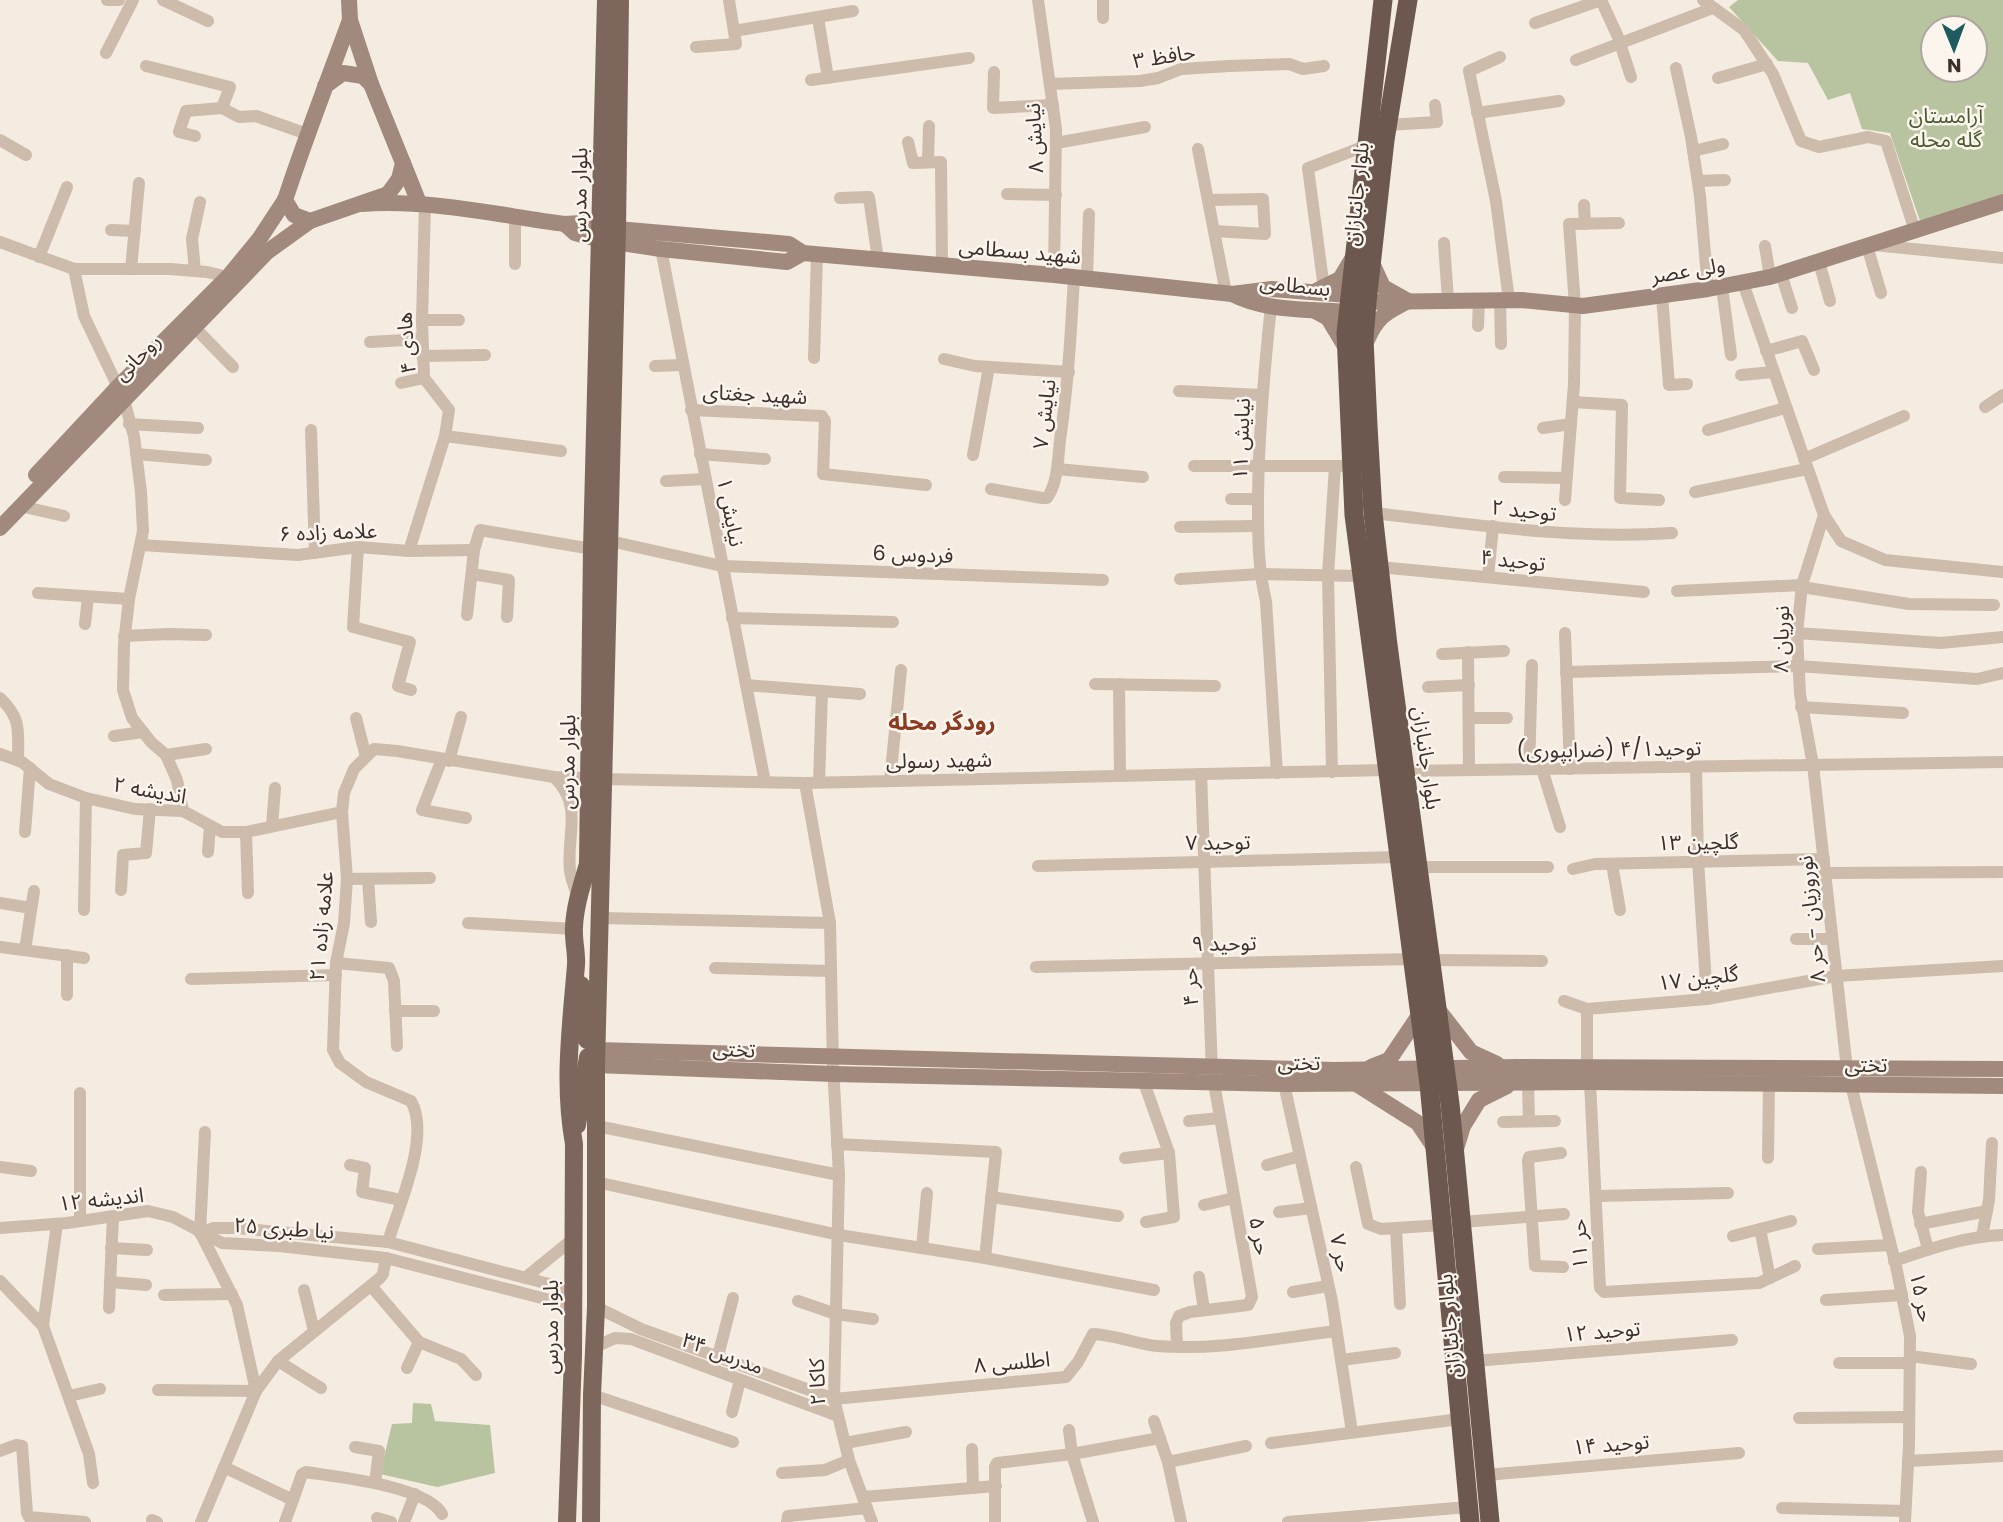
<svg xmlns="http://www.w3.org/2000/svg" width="2003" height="1522" font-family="Poppins,'Noto Sans Arabic',sans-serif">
  <rect width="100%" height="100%" fill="#f4ebe1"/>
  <!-- green -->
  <g fill="#b8c4a0" fill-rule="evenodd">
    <path d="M1738 0H2003V195L1920 221 1890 133 1862 129 1850 93 1828 100 1808 63 1778 61 1729 7ZM1933 28H1975V70H1933Z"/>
    <path d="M413 1403 431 1404 435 1421 490 1425 495 1473 437 1487 380 1474 392 1424 412 1423Z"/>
  </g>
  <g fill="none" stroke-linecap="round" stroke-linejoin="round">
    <!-- minor -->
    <g stroke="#cdbbac" stroke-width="12">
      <path d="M107 0H119"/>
      <path d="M163 0 208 21"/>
      <path d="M1038 0 1056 129 1054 275"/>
      <path d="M1601 0 1618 37 1631 77"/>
      <path d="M1703 0 1744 30 1773 74 1801 141 1819 147 1868 137 1886 141 1915 231"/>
      <path d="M818 18 828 78"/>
      <path d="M1103 18V0"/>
      <path d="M1535 23 1601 0"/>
      <path d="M734 31 853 11"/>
      <path d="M696 47 736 44 729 0"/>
      <path d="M106 53 133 0"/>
      <path d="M1500 57 1469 71 1496 201 1509 300"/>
      <path d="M1576 60 1713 8"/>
      <path d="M146 66 230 87 222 108 239 117 256 116 307 134"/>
      <path d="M1676 68 1691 137 1700 196 1708 289"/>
      <path d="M994 72 993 108 1053 105"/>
      <path d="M1718 78 1767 64"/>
      <path d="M811 80 969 58"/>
      <path d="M1050 84 1140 81 1158 78 1181 69 1229 66 1289 64 1303 69 1324 66"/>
      <path d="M1477 113 1559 101"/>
      <path d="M1388 125 1437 122 1435 105"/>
      <path d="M195 136 179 132 186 111 222 108"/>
      <path d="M0 140 26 155"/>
      <path d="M908 142 913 163 941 162 942 265"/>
      <path d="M1056 143 1145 127"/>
      <path d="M1198 149 1226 293"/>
      <path d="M1693 151 1723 144"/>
      <path d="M928 162 929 126"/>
      <path d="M1698 181 1725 180"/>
      <path d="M1007 194 1056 195"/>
      <path d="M840 198 869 197 878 260"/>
      <path d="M1208 200 1263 199 1265 234 1214 231"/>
      <path d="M1584 205 1585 224"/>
      <path d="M111 230 135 231"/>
      <path d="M0 242 74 269H170L207 272 228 277"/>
      <path d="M1444 243 1448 300"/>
      <path d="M1874 245 2003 258"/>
      <path d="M1765 246 1770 277"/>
      <path d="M1867 246 1881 293"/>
      <path d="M661 249 765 782"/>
      <path d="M39 257 67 187"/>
      <path d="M1819 262 1830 301"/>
      <path d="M515 264V217"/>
      <path d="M74 269 84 316 118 387"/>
      <path d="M131 269 139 183"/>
      <path d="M195 271 192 239 200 202"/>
      <path d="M1781 274 1792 308"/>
      <path d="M1087 278 1089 214"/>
      <path d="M1743 283 1824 515 1841 541 1885 560 2003 572"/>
      <path d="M1722 287 1731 355"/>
      <path d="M1325 296 1308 168 1365 146"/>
      <path d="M1662 296 1669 385 1687 384"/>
      <path d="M1500 300 1501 344"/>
      <path d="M1271 306C1264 372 1258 438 1258 505 1258 538 1258 569 1266 601L1277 773"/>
      <path d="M422 320H459"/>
      <path d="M1478 326 1479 300"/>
      <path d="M195 328 233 367"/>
      <path d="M370 342 422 339"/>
      <path d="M1766 351 1802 341 1814 370"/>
      <path d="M422 356 485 355"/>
      <path d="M814 358 817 254"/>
      <path d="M944 359 975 366 1069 372"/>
      <path d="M655 366 682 365"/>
      <path d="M1741 375 1773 372"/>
      <path d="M401 383 424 378"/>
      <path d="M1179 391 1261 395"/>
      <path d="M124 400 134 436 141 492 143 531 129 599 124 644 123 690 132 718 151 742 166 755 177 780 183 811"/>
      <path d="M1573 402 1622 405 1620 498 1659 500"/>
      <path d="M1985 407 2003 395"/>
      <path d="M691 410 822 416 825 421 823 474 926 485"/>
      <path d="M129 424 198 428"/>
      <path d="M1543 428 1571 424"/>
      <path d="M311 430 315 553"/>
      <path d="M1708 430 1785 408"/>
      <path d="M445 436 561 451"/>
      <path d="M136 454 206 460"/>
      <path d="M700 454 765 459"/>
      <path d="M973 455 989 367"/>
      <path d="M1804 459 1904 416"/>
      <path d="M1194 466H1341"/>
      <path d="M1057 469 1143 477"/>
      <path d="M1504 477 1566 478"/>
      <path d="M666 481 705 479"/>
      <path d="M991 489 1042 498H1047C1058 483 1058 458 1060 440 1068 386 1071 332 1074 277"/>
      <path d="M1695 492 1807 469"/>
      <path d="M1231 499H1258"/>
      <path d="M1565 500 1574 384 1575 305 1569 224 1619 223"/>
      <path d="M20 506 64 516"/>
      <path d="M1373 513C1472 524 1572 540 1672 533"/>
      <path d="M1824 515 1802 585 1797 633 1800 694 1813 765 1847 1069 1896 1266 1910 1336 1909 1445 1905 1522"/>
      <path d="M1180 527 1258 526"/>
      <path d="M610 541 722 566 1103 580"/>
      <path d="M141 545 298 555 358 547 409 551 474 550"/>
      <path d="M358 547 353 627 410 642 398 686 411 690"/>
      <path d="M409 551 445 436 449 410 424 378 422 320 425 203"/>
      <path d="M1379 567 1644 592"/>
      <path d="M472 574 509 580 507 617"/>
      <path d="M1488 577 1493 526"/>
      <path d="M1180 579 1260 574 1361 576"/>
      <path d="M1677 591 1802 585 1808 588 1909 604 1994 605"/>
      <path d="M38 593 129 599"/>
      <path d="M467 615 474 550 480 530 592 549"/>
      <path d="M732 618 893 622"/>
      <path d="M85 624 88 597"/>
      <path d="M1565 633 1570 769"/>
      <path d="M1797 633 1941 643 2003 637"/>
      <path d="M124 636 169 634 206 635"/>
      <path d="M1468 652 1469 770"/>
      <path d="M1442 654 1504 651"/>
      <path d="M1566 672 1798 666 1977 679 2003 673"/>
      <path d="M1095 684 1215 686"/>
      <path d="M1119 684 1120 776"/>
      <path d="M746 685 860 694"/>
      <path d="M1428 687 1469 685"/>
      <path d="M0 698C22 719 18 731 18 760"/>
      <path d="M1801 707 1903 713"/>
      <path d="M356 718 366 757"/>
      <path d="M1469 718H1507"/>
      <path d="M114 736 143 732"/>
      <path d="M0 754 22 762 49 784 86 798 135 809 183 811 222 832H246L342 812"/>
      <path d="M166 755 206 749"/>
      <path d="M442 759 422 810 466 818"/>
      <path d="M449 761 461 717"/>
      <path d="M1696 767 1698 861 1707 999"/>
      <path d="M1529 769 1532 665"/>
      <path d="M1542 769 1560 827"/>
      <path d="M1406 771 2003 762"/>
      <path d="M1332 772 1328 575 1335 466"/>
      <path d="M554 777C584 806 566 835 570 871 571 879 575 889 578 897"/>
      <path d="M603 779 805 783 1387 770"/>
      <path d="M890 781 901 670"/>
      <path d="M819 782 822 691"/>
      <path d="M805 783 830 923 833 1066 839 1175 834 1399 849 1460 872 1522"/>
      <path d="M272 826 275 788"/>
      <path d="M25 832 30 768"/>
      <path d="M246 832 248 893"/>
      <path d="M208 852 210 826"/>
      <path d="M1612 864 1620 910"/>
      <path d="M1038 866 1398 857"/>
      <path d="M1420 867H1548"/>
      <path d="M1573 869 1595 864 1824 859"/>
      <path d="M1825 873 2003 872"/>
      <path d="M347 879 430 878"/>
      <path d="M368 879 371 922"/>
      <path d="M121 890 123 855 146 853 150 809"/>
      <path d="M0 903 31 908"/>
      <path d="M84 910 86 798"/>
      <path d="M601 918 830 923"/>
      <path d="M468 923 574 929"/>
      <path d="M1796 939H1832"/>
      <path d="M0 947 84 958"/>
      <path d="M25 950 34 891"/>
      <path d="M1432 960 1542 961"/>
      <path d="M336 963 389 968 394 981 397 1046"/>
      <path d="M1036 967 1412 959"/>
      <path d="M715 968 831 971"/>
      <path d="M191 979 336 975"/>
      <path d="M67 995V955"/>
      <path d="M1564 1001 1587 1009 1707 999 1836 976 2003 966"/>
      <path d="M1587 1009V1067"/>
      <path d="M395 1011H434"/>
      <path d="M1143 1080 1169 1153 1174 1217 1146 1222"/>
      <path d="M1590 1082 1600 1288 1604 1292 1759 1283 1795 1266"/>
      <path d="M1528 1083 1529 1121"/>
      <path d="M1284 1084 1332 1301 1352 1432"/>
      <path d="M1189 1121 1220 1118"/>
      <path d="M1503 1122 1555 1121"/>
      <path d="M597 1126 839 1175"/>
      <path d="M837 1144 996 1152 985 1258"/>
      <path d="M1561 1153 1529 1157 1528 1161 1535 1266 1563 1267"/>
      <path d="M1125 1158 1169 1153"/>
      <path d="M1768 1158 1769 1084"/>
      <path d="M350 1165 365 1168 362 1192 401 1200"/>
      <path d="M1267 1165 1300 1156"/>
      <path d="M0 1167 31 1171"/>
      <path d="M1356 1167 1368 1224 1381 1229 1442 1225"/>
      <path d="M1921 1172 1918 1212 1928 1249"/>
      <path d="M596 1182 839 1235 985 1258 1154 1290"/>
      <path d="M1597 1196 1728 1193"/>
      <path d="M991 1197 1118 1216"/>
      <path d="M1204 1205 1234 1198"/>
      <path d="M1279 1212 1311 1208"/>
      <path d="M80 1221V1093"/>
      <path d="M1462 1222 1564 1214"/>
      <path d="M1920 1224 1987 1211"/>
      <path d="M0 1228 67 1223 148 1211 173 1217 222 1243 279 1246 386 1258 573 1306"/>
      <path d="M1396 1228 1400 1304"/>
      <path d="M1760 1229 1770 1278"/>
      <path d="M200 1233 214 1228H236L388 1242 572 1290"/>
      <path d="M200 1233 205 1132"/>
      <path d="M201 1234 237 1305 256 1391"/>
      <path d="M1733 1236 1791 1221"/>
      <path d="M1982 1236 1989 1200 1992 1143"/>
      <path d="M388 1242C399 1205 431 1136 411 1101L366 1082 340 1063 333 1050 336 963 344 923 347 879 342 812 344 793 354 769 374 749 397 751 554 777 590 778"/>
      <path d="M111 1248 147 1250"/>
      <path d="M922 1248 927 1193"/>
      <path d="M1818 1249 1890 1245"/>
      <path d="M1894 1261C1930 1249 1966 1236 2003 1235"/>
      <path d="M1199 1277 1204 1310"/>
      <path d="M525 1278 573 1239"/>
      <path d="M0 1281 43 1326 89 1454 93 1483"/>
      <path d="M110 1282 146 1285"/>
      <path d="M371 1286 419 1342 461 1359 476 1375"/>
      <path d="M304 1290 314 1331"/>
      <path d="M1293 1292 1328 1286"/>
      <path d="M164 1295 232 1294"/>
      <path d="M1826 1300 1902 1295"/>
      <path d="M798 1301 836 1314 873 1319"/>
      <path d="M596 1307 641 1329 834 1399 1066 1377 1078 1362 1093 1334C1115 1335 1136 1344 1157 1346 1216 1351 1278 1338 1336 1331"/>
      <path d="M109 1308 113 1216"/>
      <path d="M43 1326 57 1224"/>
      <path d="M1177 1346 1176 1323 1179 1316 1190 1312 1248 1305 1252 1297 1212 1072 1201 774"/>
      <path d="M595 1347 615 1338 631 1339 838 1416"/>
      <path d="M718 1356 733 1298"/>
      <path d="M1910 1356 1971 1364"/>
      <path d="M1341 1360 1395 1353"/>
      <path d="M278 1361 321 1388"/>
      <path d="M1475 1361 1732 1340"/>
      <path d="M1839 1363H1910"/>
      <path d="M407 1368 419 1342"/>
      <path d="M158 1390 256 1391"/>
      <path d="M592 1395 733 1442"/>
      <path d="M69 1396 100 1389"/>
      <path d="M732 1412 740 1380"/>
      <path d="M1799 1418 1909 1417"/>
      <path d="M1154 1421 1168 1462 1181 1522"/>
      <path d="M1069 1430 1072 1454 1093 1522"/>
      <path d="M845 1443 906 1432"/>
      <path d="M1271 1443 1460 1419"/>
      <path d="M355 1447 379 1451 375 1483"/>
      <path d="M972 1449 973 1488"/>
      <path d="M0 1451 16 1445 22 1446 27 1513 29 1517 85 1522"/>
      <path d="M1908 1461 2003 1456"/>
      <path d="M1168 1462 1246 1446"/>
      <path d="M224 1467 293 1500 285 1522"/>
      <path d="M782 1473 825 1470 849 1460"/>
      <path d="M1486 1475 1739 1453"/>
      <path d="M863 1497 996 1486"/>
      <path d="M293 1500 302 1474 306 1472C337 1477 427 1486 442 1514"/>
      <path d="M1782 1508 1905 1511"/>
      <path d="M377 1518 391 1522"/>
      <path d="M152 1520 157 1522"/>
      <path d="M201 1522 256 1391 278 1361 380 1278 383 1274 386 1258"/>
      <path d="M404 1522 415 1494"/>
      <path d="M787 1522 788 1516 867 1508"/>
      <path d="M995 1522V1467L997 1463 1072 1454 1160 1438"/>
      <path d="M1288 1522 1468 1507"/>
    </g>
    <!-- secondary -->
    <g stroke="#a18a7d" stroke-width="16">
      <path d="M349 0 350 20 371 84"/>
      <path d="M325 86 343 73 363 76 371 84 403 163 399 179 388 194 310 221 294 215 285 200C305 139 328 80 350 20"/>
      <path d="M403 163 419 203"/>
      <path d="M362 204C430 199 497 215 565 224L581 223 617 229 789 244 803 253 1054 275 1232 294 1272 289 1348 295"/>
      <path d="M565 224 575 233 601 240 661 249 787 262 803 253"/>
      <path d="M1316 291 1340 279 1352 259"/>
      <path d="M1232 294C1266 312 1310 309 1347 312"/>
      <path d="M1367 302 1522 300 1583 306 1708 289 1770 277 2003 202"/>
      <path d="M1313 310 1328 318 1346 348"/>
      <path d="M1367 340C1377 317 1386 312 1408 301L1383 287 1372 263"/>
      <path d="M36 475 118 387 228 277 260 238 285 200"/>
      <path d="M0 528 267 252 310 221"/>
      <path d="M1439 1011 1471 1052 1497 1064"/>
      <path d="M597 1050 1334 1070 1517 1067 2003 1069"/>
      <path d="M596 1065 833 1074 1284 1084 1590 1082 2003 1086"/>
      <path d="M1371 1067 1389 1060 1420 1014"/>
      <path d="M1358 1085 1418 1123 1434 1147"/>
      <path d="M1456 1149 1463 1126 1479 1100 1507 1086"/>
    </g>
    <!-- primary -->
    <g stroke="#7d675c" stroke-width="18">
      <path d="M581 985 587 1040"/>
      <path d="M577 1125 588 1057"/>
      <path d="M567 1522 573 1356 574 1144C563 1084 571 1026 576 965 577 953 573 940 574 927 575 905 582 885 588 864L592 549 606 0"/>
      <path d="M591 1522 592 1395 596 1307V1065L617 229 620 0"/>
    </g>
    <!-- trunk -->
    <g stroke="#6c584f" stroke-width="19">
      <path d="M1383 0 1346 333 1354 515 1429 1084 1470 1522"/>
      <path d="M1408 0 1385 140 1367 302 1364 339 1368 426 1373 513 1388 645 1450 1104 1490 1522"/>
    </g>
  </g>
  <g text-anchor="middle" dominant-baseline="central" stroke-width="5" stroke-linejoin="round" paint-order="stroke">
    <!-- street labels -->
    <g font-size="21" fill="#3b302b" stroke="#fbf5ee">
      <text transform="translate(1164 56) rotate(-9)">حافظ ۳</text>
      <text transform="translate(1034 138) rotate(-93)">نیایش ۸</text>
      <text transform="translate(1356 194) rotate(-84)">بلوار جانبازان</text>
      <text transform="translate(579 195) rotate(-89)">بلوار مدرس</text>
      <text transform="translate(1020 251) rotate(5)">شهید بسطامی</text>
      <text transform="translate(1688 270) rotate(-9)">ولی عصر</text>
      <text transform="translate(1295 285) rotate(6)">بسطامی</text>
      <text transform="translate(406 343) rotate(-94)">هادی ۴</text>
      <text transform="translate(137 357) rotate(-45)">روحانی</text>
      <text transform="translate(755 394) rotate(3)">شهید جغتای</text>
      <text transform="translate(1044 414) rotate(-83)">نیایش ۷</text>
      <text transform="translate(1241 439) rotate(-88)">نیایش ۱۱</text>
      <text transform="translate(1524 510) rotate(6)">توحید ۲</text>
      <text transform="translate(731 512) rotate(79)">نیایش ۱</text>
      <text transform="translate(328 532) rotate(-2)">علامه زاده ۶</text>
      <text transform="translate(913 554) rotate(2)">فردوس 6</text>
      <text transform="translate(1513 560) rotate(6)">توحید ۴</text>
      <text transform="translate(1781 639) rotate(-89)">نوریان ۸</text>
      <text transform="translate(1609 749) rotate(-1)">توحید۴/۱ (ضرابپوری)</text>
      <text transform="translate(1427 758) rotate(82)">بلوار جانبازان</text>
      <text transform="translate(939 760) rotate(-1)">شهید رسولی</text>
      <text transform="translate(567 762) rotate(-89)">بلوار مدرس</text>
      <text transform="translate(150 790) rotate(10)">اندیشه ۲</text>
      <text transform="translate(1218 842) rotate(-1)">توحید ۷</text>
      <text transform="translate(1698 842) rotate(-1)">گلچین ۱۳</text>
      <text transform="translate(1811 919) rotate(-96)">نوروزیان - حر ۸</text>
      <text transform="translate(321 926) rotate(-85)">علامه زاده ۲۱</text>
      <text transform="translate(1224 943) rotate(-1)">توحید ۹</text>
      <text transform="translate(1698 978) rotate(-7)">گلچین ۱۷</text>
      <text transform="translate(1190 987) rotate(-92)">حر ۴</text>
      <text transform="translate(734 1049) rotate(3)">تختی</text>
      <text x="1299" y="1062">تختی</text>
      <text x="1866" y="1064">تختی</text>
      <text transform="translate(101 1199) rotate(-6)">اندیشه ۱۲</text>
      <text transform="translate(284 1228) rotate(4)">نیا طبری ۲۵</text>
      <text transform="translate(1260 1236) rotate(80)">حر ۵</text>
      <text transform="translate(1579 1244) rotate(-92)">حر ۱۱</text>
      <text transform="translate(1341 1253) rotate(78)">حر ۷</text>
      <text transform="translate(1922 1297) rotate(79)">حر ۱۵</text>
      <text transform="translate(1449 1326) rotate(-95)">بلوار جانبازان</text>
      <text transform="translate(550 1327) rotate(-90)">بلوار مدرس</text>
      <text transform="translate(1602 1331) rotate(-5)">توحید ۱۲</text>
      <text transform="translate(723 1353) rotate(20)">مدرس ۳۴</text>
      <text transform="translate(1012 1362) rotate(-5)">اطلسی ۸</text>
      <text transform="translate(817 1382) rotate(-92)">کاکا ۲</text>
      <text transform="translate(1611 1444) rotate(-5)">توحید ۱۴</text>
    </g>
    <!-- park labels -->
    <g font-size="21" fill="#4a5a2e" stroke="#fbf5ee">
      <text x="1946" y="115">آرامستان<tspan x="1946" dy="24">گله محله</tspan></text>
    </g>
    <!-- neighbourhood labels -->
    <g font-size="23" font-weight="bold" fill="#8c3b22" stroke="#fbf5ee">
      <text x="942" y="722">رودگر محله</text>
    </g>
  </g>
  <!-- north arrow -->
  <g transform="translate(1954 49) rotate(179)"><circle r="33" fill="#fbf5ee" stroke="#aea6a0" stroke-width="2"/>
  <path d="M0-5L12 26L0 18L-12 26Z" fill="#1f5a5e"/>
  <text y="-10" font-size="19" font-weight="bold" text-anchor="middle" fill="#3b302b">N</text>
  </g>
</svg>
